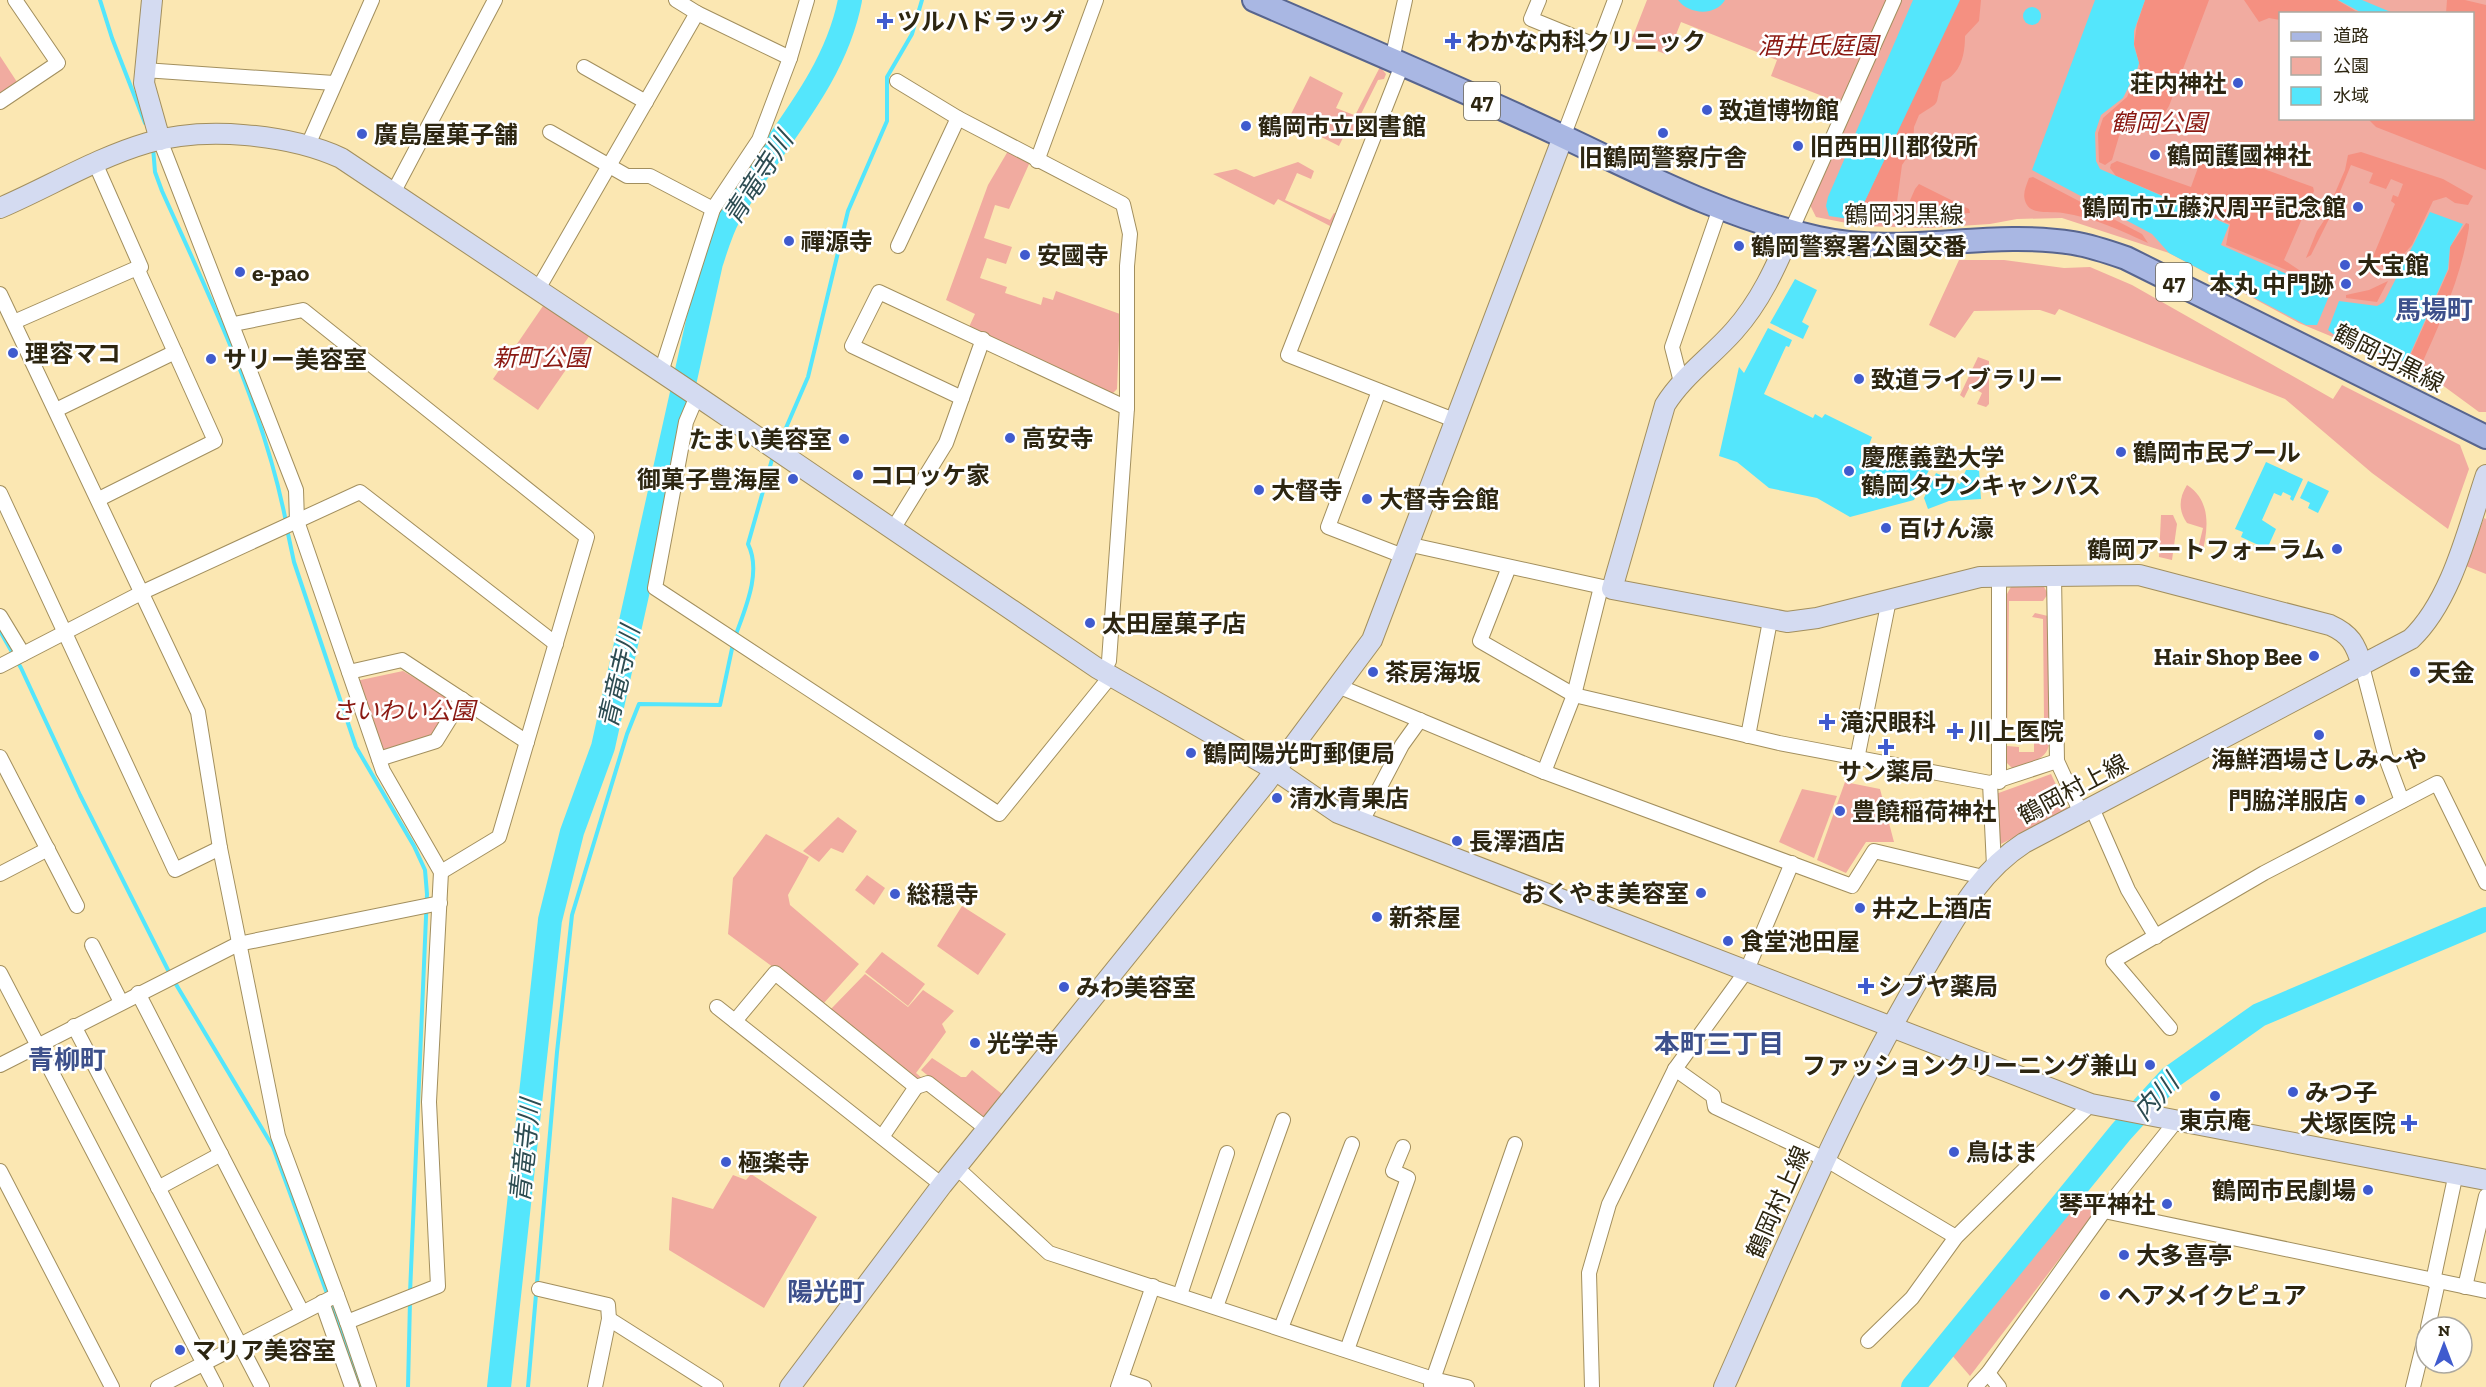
<svg xmlns="http://www.w3.org/2000/svg" width="2486" height="1387" font-family="'Zilla Slab','Noto Sans JP',serif">
  <rect width="100%" height="100%" fill="#fbe7b2"/>
  <!-- green -->
  <g fill="#f1aba0" fill-rule="evenodd">
    <path d="M1647 0H1886L1843 104 1771 76 1777 60 1681 22 1668 55 1631 41Z"/>
    <path d="M1901 0H2486V412H2479L2434 379 2299 323 2169 253 2062 218 2017 219 1990 224 1929 228 1862 226 1816 217 1810 205 1815 188ZM2280 14H2472V118H2280Z"/>
    <path d="M0 56 17 82 0 94Z"/>
    <path d="M1380 67 1386 74 1384 79 1378 80 1357 122 1358 126 1352 131 1348 129Z"/>
    <path d="M1310 76 1343 93 1336 108 1354 115 1339 146 1288 120Z"/>
    <path d="M1008 151 1030 162 1009 209 995 205 984 238 1012 247 1006 264 987 258 980 278 1007 287 1005 293 1041 305 1043 297 1053 300 1056 291 1120 314 1117 389 1112 394 969 327 975 314 946 300 988 185Z"/>
    <path d="M1298 162 1314 171 1311 179 1297 173 1285 200 1330 220 1334 213 1337 214 1332 227 1278 199 1274 205 1213 174 1236 169 1254 177Z"/>
    <path d="M1959 260H2004L2064 268 2090 267 2132 285 2333 399 2342 385 2460 445 2469 469 2448 529 2372 473 2285 399 2059 309 2055 315 2040 310 1974 311 1955 338 1929 325Z"/>
    <path d="M543 306 590 335 538 410 493 379Z"/>
    <path d="M1978 357 1989 361V404L1986 407 1977 404 1982 393 1970 386 1964 398 1960 395Z"/>
    <path d="M2187 485C2212 501 2208 530 2202 554L2197 553 2203 528 2187 523C2178 510 2179 498 2187 485Z"/>
    <path d="M2161 515H2173L2177 524 2172 560 2159 557Z"/>
    <path d="M2484 518 2486 519V574L2466 566Z"/>
    <path d="M2012 585H2043L2048 594 2043 601H2009L2007 746 2019 747V752H2034V737H2046L2049 741C2050 760 2028 763 2013 769L2004 760 2007 594Z"/>
    <path d="M2035 613 2048 616 2050 721 2046 725 2033 723 2044 720 2043 619 2032 617Z"/>
    <path d="M403 671 454 701 433 736 383 753 356 681Z"/>
    <path d="M2051 774 2068 810 1997 846 1993 795Z"/>
    <path d="M1845 782 1880 789 1894 842H1866L1846 873 1817 860Z"/>
    <path d="M1802 789 1837 796 1814 858 1779 842Z"/>
    <path d="M838 817 857 831 843 853 831 848 819 862 803 851Z"/>
    <path d="M766 834 809 857 788 895 790 905 859 964 823 1004 728 934 733 878Z"/>
    <path d="M867 875 885 888 874 905 855 890Z"/>
    <path d="M962 906 1006 934 978 975 937 946Z"/>
    <path d="M882 952 925 984 908 1006 865 972Z"/>
    <path d="M865 974 908 1007 923 990 954 1011 942 1024 946 1032 916 1073 924 1080 918 1081 831 1009Z"/>
    <path d="M932 1058 961 1077H966L972 1070 1007 1098 986 1123 921 1070Z"/>
    <path d="M751 1174 817 1217 764 1308 669 1250 672 1197 713 1209 733 1175 746 1180Z"/>
    <path d="M2082 1187 2099 1207 1970 1376 1951 1354Z"/>
  </g>
  <!-- forest -->
  <g fill="#f59081">
    <path d="M1958 0H1981L1979 21 1965 36C1965 55 1961 74 1942 82 1933 108 1944 99 1919 115L1914 127 1913 149 1902 165 1896 209 1887 221 1857 218Z"/>
    <path d="M2145 0H2209L2169 106 2157 126 2131 123 2120 133 2112 160 2105 165 2099 162 2098 133 2103 118 2127 97 2140 67 2134 44 2137 24Z"/>
    <path d="M2244 0H2337L2359 13 2280 14V20L2269 18 2259 22Z"/>
    <path d="M2447 0H2465L2486 5V170L2376 127 2368 119 2472 118V14L2446 13Z"/>
    <path d="M2209 149 2313 187 2314 191 2284 260 2302 272 2301 276 2226 245 2230 224 2116 176 2110 168 2111 164 2117 161 2191 187 2204 151Z"/>
    <path d="M2361 152 2443 179 2473 196 2468 205 2455 203 2446 197 2433 201 2412 245 2388 271 2372 259 2395 204 2391 201 2393 195 2398 197 2403 184 2391 179 2386 189 2369 183 2373 173 2351 165 2328 221 2311 255 2306 258 2317 231 2329 213 2328 209 2345 170 2348 155Z"/>
    <path d="M2033 177 2142 234 2148 243C2122 231 2092 217 2063 213 2053 211 2033 215 2027 205 2021 195 2026 187 2029 178Z"/>
    <path d="M1919 184 1969 209 1970 213 1935 215 1927 204H1912L1910 212 1916 220 1906 221 1901 213 1905 212 1915 189Z"/>
    <path d="M2466 223 2469 224V228C2461 278 2440 323 2420 368L2416 369 2407 363 2449 269 2450 247Z"/>
    <path d="M2388 281 2377 302 2346 298V295L2369 290Z"/>
  </g>
  <!-- water -->
  <g fill="#54e6fc">
    <path d="M1678 0H1725C1715 17 1688 14 1678 0Z"/>
    <path d="M1913 0H1960L1856 220 1829 216 1826 206 1828 197Z"/>
    <path d="M2095 0H2145L2134 31V46L2139 63 2137 70 2123 98 2101 115 2095 133 2096 161 2100 169 2229 225 2221 245 2323 290 2329 296 2317 325H2306L2169 253 2152 234 2032 170Z"/>
    <path d="M2338 0H2362L2393 13H2362Z"/>
    <circle cx="2032" cy="16" r="9"/>
    <path d="M2430 212 2463 224 2450 247 2448 269 2406 363 2333 334 2328 330 2339 301 2377 306 2384 302Z"/>
    <path d="M1795 279 1817 290 1802 322 1809 326 1803 339 1770 323Z"/>
    <path d="M1768 328 1792 340 1789 347 1786 346 1764 394 1813 418 1815 414 1822 418 1825 414 1872 437 1869 445 1917 468 1918 465 1929 470 1914 500 1850 517 1817 498 1769 488 1737 462 1719 456 1739 367 1744 373Z"/>
    <path d="M2266 462 2303 479 2293 501 2290 499 2291 496 2283 492 2281 496 2274 493 2262 520 2276 529 2267 549 2241 537 2243 532 2235 529Z"/>
    <path d="M1966 470H1979L1981 499 1949 501 1928 509 1924 498 1936 473 1960 484Z"/>
    <path d="M2308 481 2329 491 2318 513 2308 508 2310 503 2300 498Z"/>
  </g>
  <g fill="none" stroke-linecap="round" stroke-linejoin="round">
    <!-- stream -->
    <g stroke="#54e6fc" stroke-width="4">
      <path d="M100 0 112 38 145 123"/>
      <path d="M153 147 155 172 162 191C210 298 263 405 286 522"/>
      <path d="M779 444 808 377 848 211 887 121V77L912 34 922 0"/>
      <path d="M287 529 294 562 356 747 414 846 425 870 427 894 410 1293"/>
      <path d="M0 631 21 668 80 795 170 974"/>
      <path d="M735 637C745 609 762 572 748 544L773 456"/>
      <path d="M174 981 273 1147 328 1296"/>
      <path d="M331 1303 361 1387"/>
      <path d="M408 1387 410 1301"/>
      <path d="M528 1387 557 1052 572 915 627 734 639 704 720 705 733 644"/>
    </g>
    <!-- river -->
    <g stroke="#54e6fc" stroke-width="24">
      <path d="M499 1387 550 920 572 832 603 747 711 263C716 248 721 230 729 216 770 145 834 83 850 0"/>
      <path d="M1913 1387 2121 1132 2170 1078 2259 1015 2486 919"/>
    </g>
    <!-- street casing -->
    <g stroke="#a28f5e" stroke-width="16">
      <g id="street">
        <path d="M676 0 697 13"/>
        <path d="M1539 0 1531 19 1597 46"/>
        <path d="M1392 60 1405 0"/>
        <path d="M1402 65 1288 355 1454 420"/>
        <path d="M584 67 646 102"/>
        <path d="M144 70 334 83"/>
        <path d="M897 81 958 118 1123 204 1130 234 1127 266V408L1109 661 1103 672"/>
        <path d="M0 102 58 63 15 0"/>
        <path d="M550 132 627 176H650L713 209"/>
        <path d="M1563 137 1615 0"/>
        <path d="M308 145 372 0"/>
        <path d="M1037 161 1096 0"/>
        <path d="M96 165 141 267 137 268 215 441 99 499"/>
        <path d="M393 193 495 0"/>
        <path d="M1791 231 1894 0"/>
        <path d="M898 246 958 118"/>
        <path d="M538 289 697 13 790 58"/>
        <path d="M0 294 198 712 220 848 278 1136 347 1322 438 1286 429 1102 441 872 383 771 297 521 296 490 160 140"/>
        <path d="M14 322 137 268"/>
        <path d="M234 324 303 310 587 537 499 837 441 872"/>
        <path d="M661 372 713 209 759 140 790 58 807 0"/>
        <path d="M1681 382 1672 347 1720 208"/>
        <path d="M1379 391 1328 527 1403 556"/>
        <path d="M697 396 686 422 655 588 999 814 1110 677"/>
        <path d="M962 398 852 346 879 292 1127 408"/>
        <path d="M56 410 175 352"/>
        <path d="M0 493 175 870 220 848"/>
        <path d="M893 529 946 443 983 339"/>
        <path d="M1407 544 1612 589"/>
        <path d="M1509 567 1480 641 1574 695 1779 743 1990 783 2057 761"/>
        <path d="M2054 576 2057 761 2081 813"/>
        <path d="M0 616 23 654"/>
        <path d="M0 666 143 592 360 492 556 644"/>
        <path d="M2362 666 2386 758 2402 801"/>
        <path d="M349 672 402 660 527 742"/>
        <path d="M1338 686 1544 772 1852 886 1874 851 1983 877"/>
        <path d="M1748 736 1770 621"/>
        <path d="M0 757 77 906"/>
        <path d="M379 759 436 741 462 699"/>
        <path d="M1857 759 1889 600"/>
        <path d="M1544 772 1574 695 1601 587"/>
        <path d="M1999 782V576"/>
        <path d="M1990 783 1994 866"/>
        <path d="M2092 808 2128 890 2156 937"/>
        <path d="M1361 823 1402 745 1420 720"/>
        <path d="M0 874 48 849"/>
        <path d="M92 945 121 1002"/>
        <path d="M0 973 216 1387"/>
        <path d="M138 993 302 1312"/>
        <path d="M717 1007 942 1185"/>
        <path d="M735 1021 775 973 916 1087 928 1083 987 1129"/>
        <path d="M74 1026 262 1387"/>
        <path d="M2170 1028 2113 961 2264 873 2437 783 2486 883"/>
        <path d="M0 1065 238 944 440 903"/>
        <path d="M1675 1069 1713 1096 1715 1107 1825 1159 1956 1237"/>
        <path d="M882 1137 916 1087"/>
        <path d="M956 1167 1049 1253 1433 1379 1467 1387"/>
        <path d="M0 1171 112 1387"/>
        <path d="M158 1188 221 1154"/>
        <path d="M2104 1211 2486 1291"/>
        <path d="M2433 1281 2456 1173"/>
        <path d="M2465 1287 2486 1196"/>
        <path d="M539 1289 608 1305 609 1319 595 1387"/>
        <path d="M1180 1295 1227 1153"/>
        <path d="M322 1302 352 1387"/>
        <path d="M1216 1307 1283 1120"/>
        <path d="M609 1319 716 1387"/>
        <path d="M347 1322 369 1387"/>
        <path d="M2428 1327 2438 1282"/>
        <path d="M1281 1328 1352 1144"/>
        <path d="M1868 1341 1912 1298 1956 1237 2091 1104"/>
        <path d="M1347 1350 1408 1178 1393 1171 1403 1147"/>
        <path d="M1988 1373 1999 1387"/>
        <path d="M1121 1379 1144 1387"/>
        <path d="M1431 1385 1515 1144"/>
        <path d="M158 1387 337 1295"/>
        <path d="M1118 1387 1153 1286"/>
        <path d="M1592 1387 1589 1273 1609 1204 1675 1069 1747 970 1792 863"/>
        <path d="M1975 1387 1988 1373 2104 1211 2177 1120"/>
        <path d="M2413 1387 2426 1334"/>
      </g>
    </g>
    <!-- secondary casing -->
    <g stroke="#a28f5e" stroke-width="22">
      <g id="secondary">
        <path d="M152 0 144 83 160 140"/>
        <path d="M0 208C49 187 96 158 147 143 204 126 288 134 341 158L697 396 1097 668 1275 770 1338 813 2091 1104 2486 1180"/>
        <path d="M1791 231C1776 267 1760 302 1734 331 1711 357 1683 376 1665 405L1612 589 1787 622 1817 618 1980 577 2139 575 2330 625C2350 634 2356 644 2362 666"/>
        <path d="M790 1387 942 1185 1265 784 1372 640 1563 137"/>
        <path d="M1724 1387C1788 1243 1847 1097 1929 962 1956 917 1979 872 2024 843L2411 639C2452 600 2468 528 2486 475"/>
      </g>
    </g>
    <!-- primary casing -->
    <g stroke="#58658e" stroke-width="26">
      <path id="primary" d="M1254 0C1358 45 1462 89 1564 137 1647 176 1728 218 1818 238 1902 257 1988 229 2073 243 2091 246 2109 252 2126 258L2486 437"/>
    </g>
    <!-- street -->
    <use href="#street" stroke="#fff" stroke-width="14"/>
    <!-- secondary -->
    <use href="#secondary" stroke="#d4dbf1" stroke-width="20"/>
    <!-- primary -->
    <use href="#primary" stroke="#a9b7e3" stroke-width="22"/>
  </g>
  <!-- markers -->
  <g fill="#405bce" stroke="#fff" stroke-width="2">
    <path d="M882 12h6v6h6v6h-6v6h-6v-6h-6v-6h6z"/>
    <path d="M1450 32h6v6h6v6h-6v6h-6v-6h-6v-6h6z"/>
    <circle cx="2238" cy="83" r="6"/>
    <circle cx="1707" cy="110" r="6"/>
    <circle cx="1246" cy="126" r="6"/>
    <circle cx="1663" cy="133" r="6"/>
    <circle cx="362" cy="134" r="6"/>
    <circle cx="1798" cy="146" r="6"/>
    <circle cx="2155" cy="155" r="6"/>
    <circle cx="2358" cy="207" r="6"/>
    <circle cx="789" cy="241" r="6"/>
    <circle cx="1739" cy="246" r="6"/>
    <circle cx="1025" cy="255" r="6"/>
    <circle cx="2345" cy="265" r="6"/>
    <circle cx="240" cy="272" r="6"/>
    <circle cx="2346" cy="284" r="6"/>
    <circle cx="13" cy="353" r="6"/>
    <circle cx="211" cy="359" r="6"/>
    <circle cx="1859" cy="379" r="6"/>
    <circle cx="1010" cy="438" r="6"/>
    <circle cx="844" cy="439" r="6"/>
    <circle cx="2121" cy="452" r="6"/>
    <circle cx="1849" cy="471" r="6"/>
    <circle cx="858" cy="475" r="6"/>
    <circle cx="793" cy="479" r="6"/>
    <circle cx="1259" cy="490" r="6"/>
    <circle cx="1367" cy="499" r="6"/>
    <circle cx="1886" cy="528" r="6"/>
    <circle cx="2337" cy="549" r="6"/>
    <circle cx="1090" cy="623" r="6"/>
    <circle cx="2314" cy="656" r="6"/>
    <circle cx="1373" cy="672" r="6"/>
    <circle cx="2415" cy="672" r="6"/>
    <path d="M1824 713h6v6h6v6h-6v6h-6v-6h-6v-6h6z"/>
    <path d="M1952 722h6v6h6v6h-6v6h-6v-6h-6v-6h6z"/>
    <circle cx="2319" cy="735" r="6"/>
    <path d="M1883 738h6v6h6v6h-6v6h-6v-6h-6v-6h6z"/>
    <circle cx="1191" cy="753" r="6"/>
    <circle cx="1277" cy="798" r="6"/>
    <circle cx="2360" cy="800" r="6"/>
    <circle cx="1840" cy="811" r="6"/>
    <circle cx="1457" cy="841" r="6"/>
    <circle cx="1701" cy="893" r="6"/>
    <circle cx="895" cy="894" r="6"/>
    <circle cx="1860" cy="908" r="6"/>
    <circle cx="1377" cy="917" r="6"/>
    <circle cx="1728" cy="941" r="6"/>
    <path d="M1863 977h6v6h6v6h-6v6h-6v-6h-6v-6h6z"/>
    <circle cx="1064" cy="987" r="6"/>
    <circle cx="975" cy="1043" r="6"/>
    <circle cx="2150" cy="1065" r="6"/>
    <circle cx="2293" cy="1092" r="6"/>
    <circle cx="2215" cy="1096" r="6"/>
    <path d="M2406 1114h6v6h6v6h-6v6h-6v-6h-6v-6h6z"/>
    <circle cx="1954" cy="1152" r="6"/>
    <circle cx="726" cy="1162" r="6"/>
    <circle cx="2368" cy="1190" r="6"/>
    <circle cx="2167" cy="1204" r="6"/>
    <circle cx="2124" cy="1255" r="6"/>
    <circle cx="2105" cy="1295" r="6"/>
    <circle cx="180" cy="1350" r="6"/>
  </g>
  <g text-anchor="middle" dominant-baseline="central" stroke-width="5" stroke-linejoin="round" paint-order="stroke">
    <!-- shield labels -->
    <g fill="#fff" stroke="#6c6758" stroke-width="1.5">
      <rect x="1464" y="82" width="36" height="38" rx="4.5"/>
      <rect x="2156" y="263" width="36" height="38" rx="4.5"/>
    </g>
    <g font-size="22" font-weight="bold" fill="#2d2611">
      <text x="1482" y="101">47</text>
      <text x="2174" y="282">47</text>
    </g>
    <!-- poi labels -->
    <g font-size="24" font-weight="bold" fill="#2d2611" stroke="#fff" text-anchor="start">
      <text x="897" y="21">ツルハドラッグ</text>
      <text x="1466" y="41">わかな内科クリニック</text>
      <text x="2226" y="83" text-anchor="end">荘内神社</text>
      <text x="1719" y="110">致道博物館</text>
      <text x="1258" y="126">鶴岡市立図書館</text>
      <text x="374" y="134">廣島屋菓子舗</text>
      <text x="1810" y="146">旧西田川郡役所</text>
      <text x="2167" y="155">鶴岡護國神社</text>
      <text x="1663" y="157" text-anchor="middle">旧鶴岡警察庁舎</text>
      <text x="2346" y="207" text-anchor="end">鶴岡市立藤沢周平記念館</text>
      <text x="801" y="241">禪源寺</text>
      <text x="1751" y="246">鶴岡警察署公園交番</text>
      <text x="1037" y="255">安國寺</text>
      <text x="2357" y="265">大宝館</text>
      <text x="252" y="272">e-pao</text>
      <text x="2334" y="284" text-anchor="end">本丸 中門跡</text>
      <text x="25" y="353">理容マコ</text>
      <text x="223" y="359">サリー美容室</text>
      <text x="1871" y="379">致道ライブラリー</text>
      <text x="1022" y="438">高安寺</text>
      <text x="832" y="439" text-anchor="end">たまい美容室</text>
      <text x="2133" y="452">鶴岡市民プール</text>
      <text x="1861" y="457">慶應義塾大学<tspan x="1861" dy="28">鶴岡タウンキャンパス</tspan></text>
      <text x="870" y="475">コロッケ家</text>
      <text x="781" y="479" text-anchor="end">御菓子豊海屋</text>
      <text x="1271" y="490">大督寺</text>
      <text x="1379" y="499">大督寺会館</text>
      <text x="1898" y="528">百けん濠</text>
      <text x="2325" y="549" text-anchor="end">鶴岡アートフォーラム</text>
      <text x="1102" y="623">太田屋菓子店</text>
      <text x="2302" y="656" text-anchor="end">Hair Shop Bee</text>
      <text x="1385" y="672">茶房海坂</text>
      <text x="2427" y="672">天金</text>
      <text x="1840" y="722">滝沢眼科</text>
      <text x="1968" y="731">川上医院</text>
      <text x="1203" y="753">鶴岡陽光町郵便局</text>
      <text x="2319" y="759" text-anchor="middle">海鮮酒場さしみ～や</text>
      <text x="1886" y="771" text-anchor="middle">サン薬局</text>
      <text x="1289" y="798">清水青果店</text>
      <text x="2348" y="800" text-anchor="end">門脇洋服店</text>
      <text x="1852" y="811">豊饒稲荷神社</text>
      <text x="1469" y="841">長澤酒店</text>
      <text x="1689" y="893" text-anchor="end">おくやま美容室</text>
      <text x="907" y="894">総穏寺</text>
      <text x="1872" y="908">井之上酒店</text>
      <text x="1389" y="917">新茶屋</text>
      <text x="1740" y="941">食堂池田屋</text>
      <text x="1878" y="986">シブヤ薬局</text>
      <text x="1076" y="987">みわ美容室</text>
      <text x="987" y="1043">光学寺</text>
      <text x="2138" y="1065" text-anchor="end">ファッションクリーニング兼山</text>
      <text x="2305" y="1092">みつ子</text>
      <text x="2215" y="1120" text-anchor="middle">東京庵</text>
      <text x="2396" y="1123" text-anchor="end">犬塚医院</text>
      <text x="1966" y="1152">鳥はま</text>
      <text x="738" y="1162">極楽寺</text>
      <text x="2356" y="1190" text-anchor="end">鶴岡市民劇場</text>
      <text x="2155" y="1204" text-anchor="end">琴平神社</text>
      <text x="2136" y="1255">大多喜亭</text>
      <text x="2117" y="1295">ヘアメイクピュア</text>
      <text x="192" y="1350">マリア美容室</text>
    </g>
    <!-- park labels -->
    <g font-size="24" font-style="italic" fill="#8b1912" stroke="#fff">
      <text x="1818" y="45">酒井氏庭園</text>
      <text x="2159" y="122">鶴岡公園</text>
      <text x="541" y="357">新町公園</text>
      <text x="403" y="710">さいわい公園</text>
    </g>
    <!-- street labels -->
    <g font-size="24" fill="#2d2611" stroke="#fff">
      <text x="1904" y="214">鶴岡羽黒線</text>
      <text transform="translate(2389 358) rotate(27)">鶴岡羽黒線</text>
      <text transform="translate(2073 789) rotate(-28)">鶴岡村上線</text>
      <text transform="translate(1778 1202) rotate(-66)">鶴岡村上線</text>
    </g>
    <!-- water labels -->
    <g font-size="26" font-style="italic" fill="#2d4c51" stroke="#fff">
      <text transform="translate(758 178) rotate(-57)">青竜寺川</text>
      <text transform="translate(619 677) rotate(-77)">青竜寺川</text>
      <text transform="translate(2156 1097) rotate(-47)">内川</text>
      <text transform="translate(525 1151) rotate(-84)">青竜寺川</text>
    </g>
    <!-- neighbourhood labels -->
    <g font-size="26" font-weight="bold" fill="#3d508b" stroke="#fff">
      <text x="2434" y="310">馬場町</text>
      <text x="1719" y="1044">本町三丁目</text>
      <text x="67" y="1060">青柳町</text>
      <text x="826" y="1292">陽光町</text>
    </g>
  </g>
  <!-- legend -->
  <rect x="2279" y="12" width="195" height="108" fill="#ffffff" stroke="#aba8a0" stroke-width="1.5"/>
  <rect x="2291" y="32" width="30" height="9" fill="#a9b7e3" stroke="#aba8a0" stroke-width="1.5"/>
  <text x="2333" y="42" font-size="18" fill="#2d2611">道路</text>
  <rect x="2291" y="57" width="30" height="18" fill="#f1aba0" stroke="#aba8a0" stroke-width="1.5"/>
  <text x="2333" y="72" font-size="18" fill="#2d2611">公園</text>
  <rect x="2291" y="87" width="30" height="18" fill="#54e6fc" stroke="#aba8a0" stroke-width="1.5"/>
  <text x="2333" y="102" font-size="18" fill="#2d2611">水域</text>
  <!-- north arrow -->
  <g transform="translate(2444 1345)"><circle r="28" fill="#ffffff" stroke="#aba8a0" stroke-width="1.5"/>
  <path d="M0-4.5L10 22L0 15L-10 22Z" fill="#405bce"/>
  <text y="-9" font-size="16" font-weight="bold" text-anchor="middle" fill="#2d2611">N</text>
  </g>
</svg>
